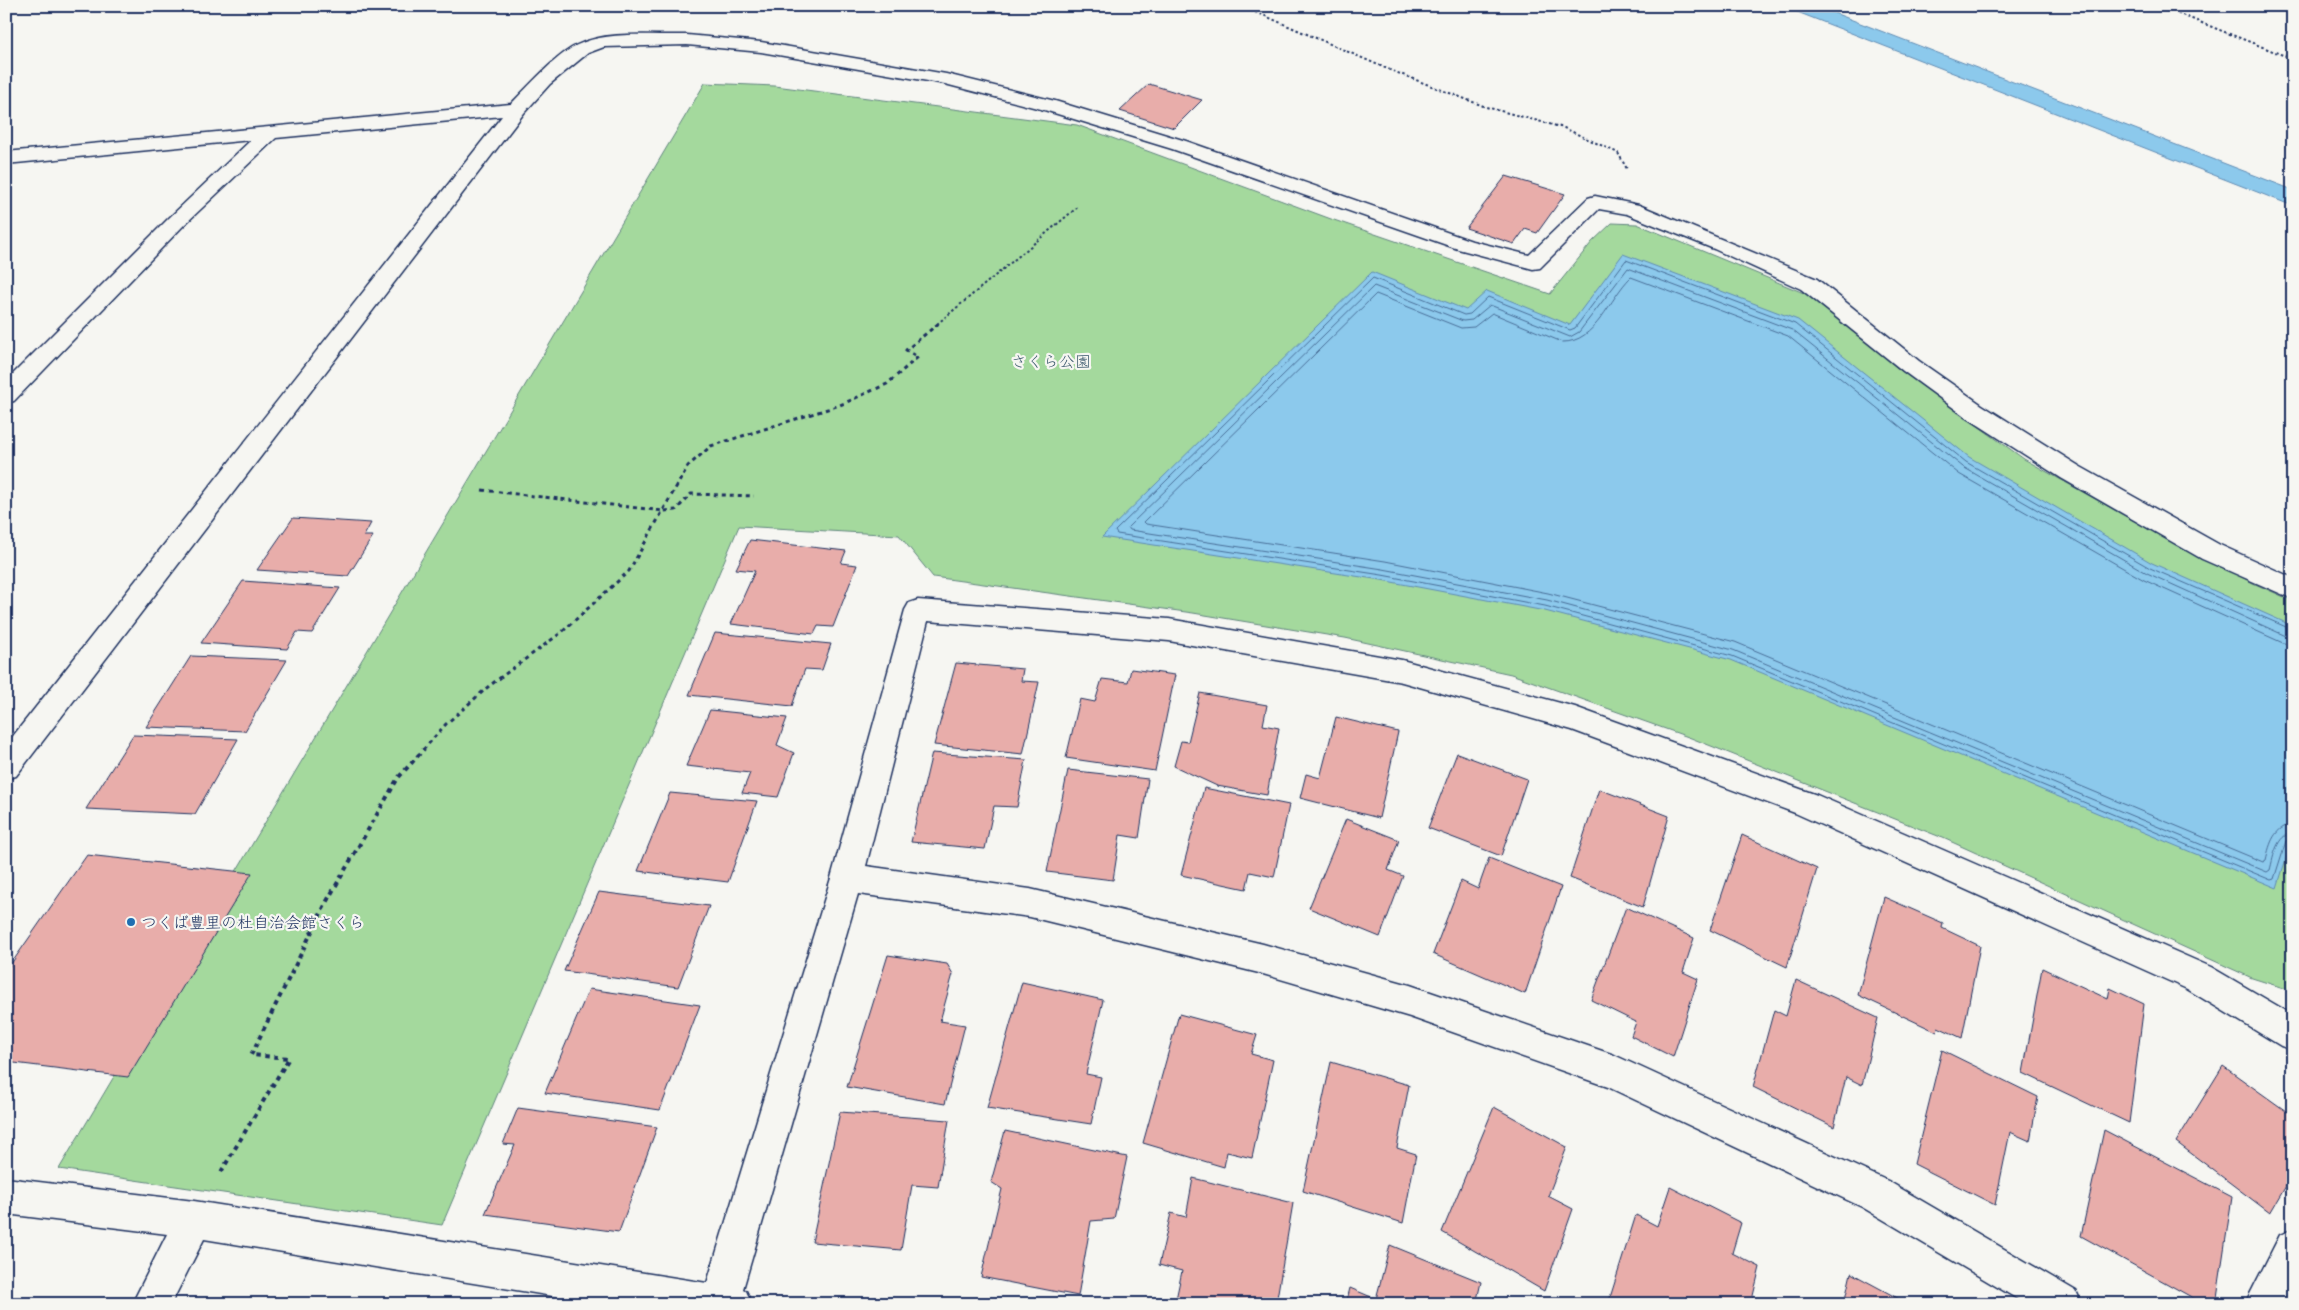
<svg xmlns="http://www.w3.org/2000/svg" width="2299" height="1310" viewBox="0 0 2299 1310" font-family="'Playpen Sans','Klee One',sans-serif">
  <rect width="100%" height="100%" fill="#f6f6f2"/>
  <filter id="ink" filterUnits="userSpaceOnUse"><feTurbulence type="fractalNoise" baseFrequency=".02" numOctaves="2"/><feDisplacementMap in="SourceGraphic" scale="10" xChannelSelector="R" yChannelSelector="G"/><feConvolveMatrix kernelMatrix="1 2 1 2 8 2 1 2 1" color-interpolation-filters="sRGB"/></filter>
  <g filter="url(#ink)">
    <polygon fill="#a4d99d" stroke="#60847e" points="705,83 775,86 1077,125 1331,219 1550,294 1592,242 1612,223 1637,224 1823,301 1896,367 2024,459 2129,518 2253,583 2293,601 2293,991 2252,978 1943,838 1691,738 1511,674 1345,638 1193,613 933,577 899,535 739,526 442,1225 59,1169"/>
    <g fill="#8cc9ec" stroke="#5f8bb3">
      <polygon points="1782,6 1816,6 2293,190 2293,206"/>
      <polygon points="1623,254 1798,320 1969,457 2152,563 2293,626 2293,836 2277,888 1731,660 1545,611 1381,580 1102,537 1372,272 1466,310 1487,291 1570,325"/>
    </g>
    <g fill="none" stroke-linecap="round" stroke-linejoin="round">
      <g stroke="#486d97" stroke-width="1">
        <polyline points="2293,630 2150,568 1966,462 1795,324 1626,260 1575,328 1570,330 1488,297 1470,314 1464,315 1373,278 1115,531 1117,534 1382,575 1545,606 1732,656 2271,880 2274,879 2286,841 2293,838"/>
        <path d="M2293 637 2286 636 2147 573 1963 467 1792 330 1628 268 1579 332 1570 337 1490 305 1472 320 1463 321 1374 286 1128 527 1130 530 1383 569 1547 600 1733 650 2267 872 2270 870C2274 855 2276 836 2293 832"/>
        <path d="M2293 644 2283 643 2144 580 1959 474 1788 336 1631 277C1609 298 1596 343 1562 342L1492 313 1474 327 1461 328 1376 294 1144 522 1146 524 1385 561 1548 593 1735 642 2263 862 2266 860C2270 843 2274 827 2293 824"/>
      </g>
    </g>
    <g fill="#e8adaa" stroke="#1b2f5e">
      <polygon points="1149,84 1202,100 1174,128 1120,111"/>
      <polygon points="1506,176 1565,194 1537,233 1525,229 1514,244 1466,228"/>
      <polygon points="293,518 371,523 364,536 373,536 348,576 257,570"/>
      <polygon points="750,540 846,551 841,563 857,565 833,627 818,626 814,634 731,624 755,571 736,569"/>
      <polygon points="243,581 340,588 312,633 297,632 287,649 201,643"/>
      <polygon points="715,633 831,644 822,670 805,669 792,706 689,695"/>
      <polygon points="191,656 287,660 245,731 146,727"/>
      <polygon points="956,663 1023,669 1021,681 1039,682 1023,754 934,745"/>
      <polygon points="1131,669 1175,675 1155,771 1066,758 1080,699 1095,702 1102,679 1128,682"/>
      <polygon points="1200,693 1267,705 1263,725 1279,728 1267,795 1217,786 1174,766 1181,741 1188,742"/>
      <polygon points="710,710 787,718 777,745 794,753 778,797 742,793 750,773 686,766"/>
      <polygon points="1336,717 1398,732 1379,818 1300,798 1306,774 1320,778"/>
      <polygon points="133,735 238,739 195,814 86,809"/>
      <polygon points="932,753 1026,760 1017,807 994,806 985,849 911,842"/>
      <polygon points="1457,753 1527,779 1501,856 1428,828"/>
      <polygon points="1068,770 1148,779 1139,838 1120,835 1113,880 1047,872"/>
      <polygon points="1204,788 1289,805 1274,877 1250,872 1246,889 1181,875"/>
      <polygon points="1599,789 1669,816 1643,907 1570,878"/>
      <polygon points="670,793 757,801 728,882 638,871"/>
      <polygon points="1346,819 1399,840 1388,870 1403,876 1380,937 1309,908"/>
      <polygon points="1742,835 1817,869 1787,967 1710,930"/>
      <polygon points="87,855 252,873 128,1077 6,1062 6,971"/>
      <polygon points="1489,858 1561,887 1525,994 1433,954 1461,881 1478,889"/>
      <polygon points="599,892 709,906 678,987 564,971"/>
      <polygon points="1884,897 1943,923 1942,928 1980,946 1962,1038 1938,1027 1937,1032 1858,995"/>
      <polygon points="1626,907 1694,938 1683,972 1698,979 1673,1057 1631,1036 1636,1022 1591,1000"/>
      <polygon points="888,955 947,964 953,974 940,1021 965,1025 945,1104 847,1087"/>
      <polygon points="2042,968 2108,999 2110,988 2144,1004 2129,1123 2023,1073"/>
      <polygon points="1796,980 1878,1018 1862,1085 1846,1077 1834,1127 1753,1087 1774,1010 1786,1016"/>
      <polygon points="1022,982 1103,1000 1086,1074 1101,1077 1091,1124 987,1108"/>
      <polygon points="589,989 700,1005 660,1110 545,1093"/>
      <polygon points="1179,1014 1257,1035 1251,1054 1273,1060 1252,1158 1227,1152 1224,1167 1143,1143"/>
      <polygon points="1942,1050 2038,1097 2030,1141 2010,1132 1995,1205 1914,1164"/>
      <polygon points="1331,1062 1409,1085 1397,1148 1416,1154 1403,1223 1303,1191"/>
      <polygon points="2223,1066 2293,1116 2293,1174 2270,1213 2176,1142"/>
      <polygon points="1494,1107 1567,1147 1548,1196 1573,1209 1544,1291 1442,1232"/>
      <polygon points="518,1108 657,1127 619,1232 485,1214 515,1145 503,1144"/>
      <polygon points="840,1112 949,1120 938,1187 912,1185 901,1250 812,1242"/>
      <polygon points="2104,1130 2232,1197 2216,1304 2204,1304 2081,1236"/>
      <polygon points="1005,1131 1127,1157 1114,1219 1091,1221 1078,1296 981,1277 1002,1189 991,1182"/>
      <polygon points="1193,1178 1293,1203 1276,1304 1175,1304 1182,1271 1159,1265 1171,1213 1186,1217"/>
      <polygon points="1670,1187 1741,1223 1732,1253 1760,1267 1751,1304 1608,1304 1636,1215 1657,1226"/>
      <polygon points="1390,1245 1481,1282 1476,1304 1346,1304 1350,1288 1376,1299"/>
      <polygon points="1851,1273 1903,1301 1904,1304 1844,1304"/>
    </g>
    <g fill="none" stroke-linecap="round" stroke-linejoin="round">
      <g stroke="#1b2f5e" stroke-width="3">
        <g id="minor">
          <path d="M687 35 761 42 946 74 1055 101 1186 141 1472 241 1529 255 1588 198 1595 196 1639 205 1817 279 1919 361 1982 405 2079 466 2220 545 2293 578V599L2202 559 2061 478 1966 417 1903 371 1801 289 1714 249 1627 214 1599 209 1540 268 1533 269 1458 249 1172 149 1041 109 945 84 761 52 687 45 604 47 588 53 550 84 524 113 16 776 6 779V745L502 116 276 138 184 225 14 401 6 403V381L170 217 251 140 6 164V152L511 104C528 87 556 55 577 45 607 30 654 36 687 35Z"/>
          <polygon points="918,600 1169,619 1402,660 1575,707 1817,795 2211,967 2293,1015 2293,1050 2281,1046 2187,989 1795,813 1572,730 1402,682 1169,641 928,621 866,866 1030,889 1263,944 1410,985 1614,1055 1888,1181 2076,1291 2082,1304 2026,1304 1862,1207 1608,1087 1410,1017 1263,974 1030,917 858,894 743,1289 746,1291 752,1304 601,1304 204,1239 171,1304 132,1304 167,1234 6,1214 6,1178 194,1201 707,1283 831,878 905,610 909,603"/>
          <polygon points="2293,1229 2293,1288 2284,1304 2245,1304 2280,1235"/>
        </g>
      </g>
      <g stroke="#1b2f5e" stroke-width="2" stroke-dasharray="2.5 2.5" stroke-linecap="butt">
        <polyline points="1236,6 1263,15 1390,70 1486,107 1564,128 1618,153 1627,169"/>
        <polyline points="2159,6 2293,59"/>
        <polyline points="937,324 1079,206"/>
      </g>
      <g stroke="#1b2f5e" stroke-width="3" stroke-dasharray="4 4" stroke-linecap="butt">
        <polyline points="482,490 664,511 676,510 691,494 754,496"/>
        <polyline points="423,750 446,724 489,686 562,632 629,571 688,466 711,446 840,405 887,384 918,357 906,350 939,323"/>
      </g>
      <polyline stroke="#1b2f5e" stroke-width="4" stroke-dasharray="4.5 4.5" stroke-linecap="butt" points="221,1172 289,1058 251,1055 327,901 398,778 424,749"/>
      <use href="#minor" fill="#f6f6f2" fill-rule="evenodd"/>
    </g>
  </g>
  <circle fill="#1f6fb2" stroke="#f6f6f2" stroke-width="2" cx="131" cy="922" r="5"/>
  <g text-anchor="middle" stroke-width="4.5" stroke-linejoin="round" paint-order="stroke">
    <g font-size="16" fill="#3d5a6e" stroke="#f6f6f2">
      <text x="1051" y="367">さくら公園</text>
    </g>
    <g font-size="16" fill="#1b2f5e" stroke="#f6f6f2" text-anchor="start">
      <text x="141" y="928">つくば豊里の杜自治会館さくら</text>
    </g>
  </g>
  <rect width="2299" height="1310" fill="none" stroke="#f6f6f2" stroke-width="25"/>
  <rect x="12" y="12" width="2274" height="1285" fill="none" stroke="#1b2f5e" stroke-width="2" filter="url(#ink)"/>
</svg>
